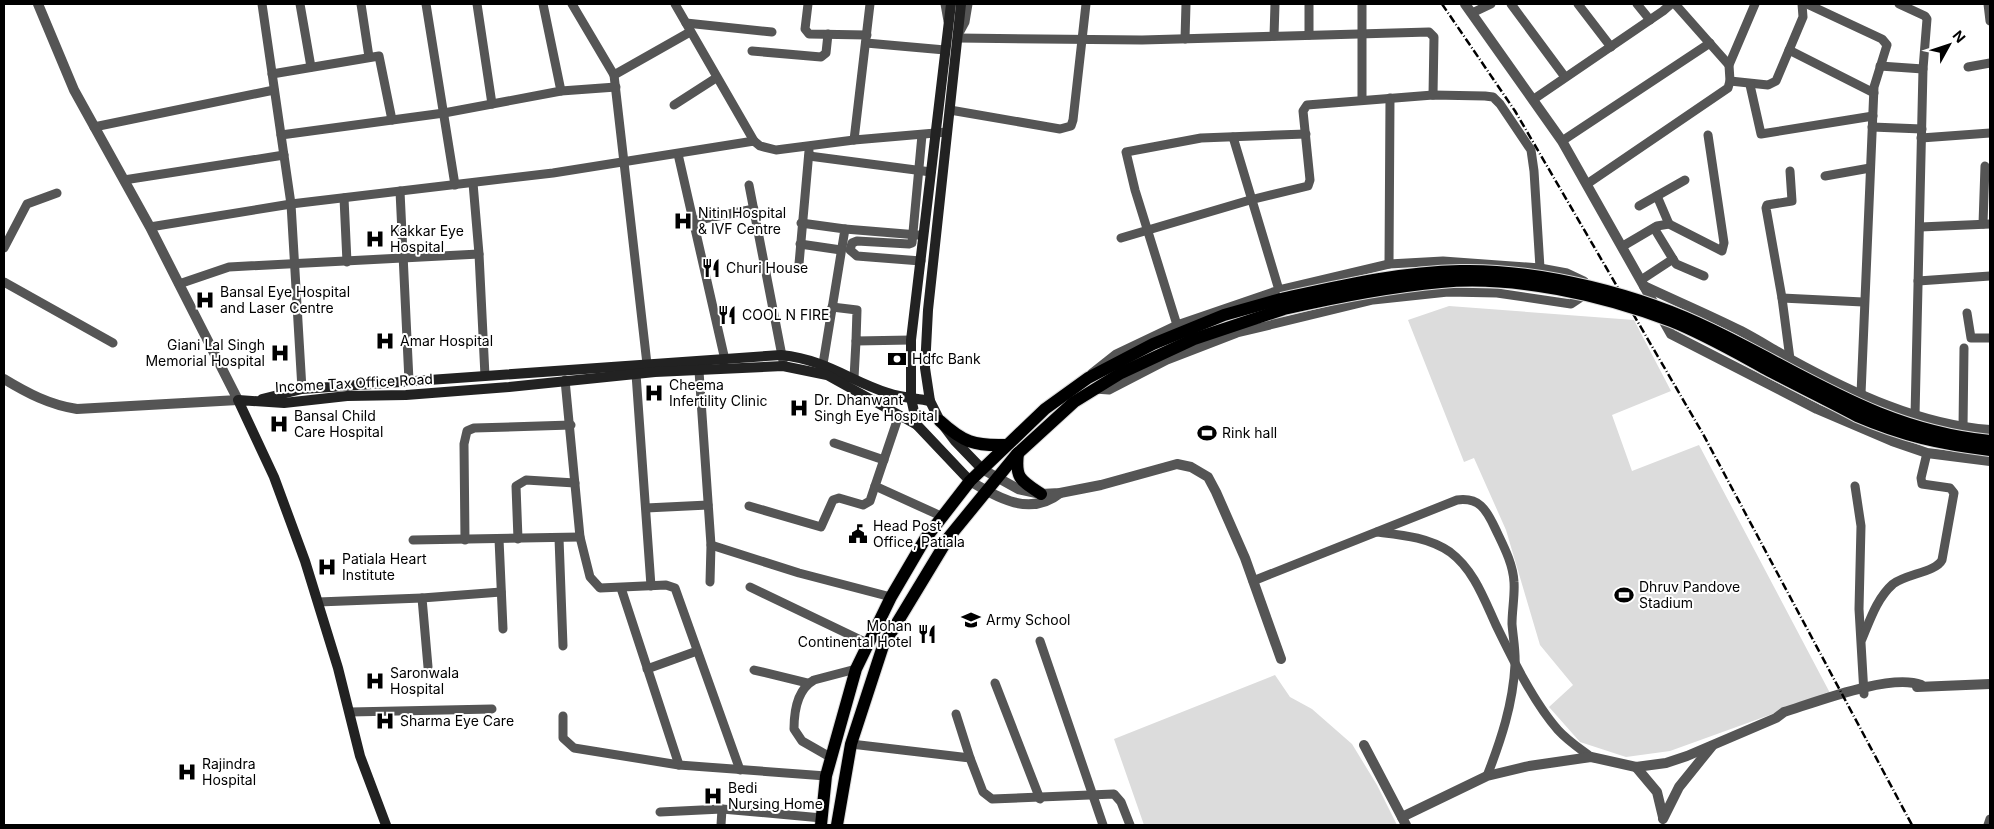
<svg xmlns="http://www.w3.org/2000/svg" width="1994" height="829" viewBox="0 0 1994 829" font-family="Inter,sans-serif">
  <rect width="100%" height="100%" fill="#fff"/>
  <g fill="#dcdcdc">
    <polygon points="1449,306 1634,320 1671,391 1612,415 1632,471 1699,445 1830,693 1670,751 1626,757 1580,742 1549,707 1573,685 1540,645 1506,530 1474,458 1464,462 1408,320"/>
    <polygon points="1275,675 1290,697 1312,709 1352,744 1377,785 1397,825 1144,825 1114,739"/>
  </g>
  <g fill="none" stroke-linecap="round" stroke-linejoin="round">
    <g stroke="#dbdbdb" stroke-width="14">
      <g id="primary">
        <path d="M940 421C963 442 974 446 1005 445"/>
        <path d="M1018 453C1015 478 1020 480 1041 494"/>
        <polyline points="821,825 826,776 856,669 891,597 925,539 970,481 1045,409 1088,378 1153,344 1224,315 1281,299"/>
        <polyline points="837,825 851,744 883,646 949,537 1016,455 1074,402 1121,373 1194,339 1284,309"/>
      </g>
    </g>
    <g stroke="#555" stroke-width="9">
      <polyline points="262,4 291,204 302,389"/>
      <polyline points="300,4 311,67"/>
      <polyline points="361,4 369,57"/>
      <polyline points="426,4 455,185"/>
      <polyline points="477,4 492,104"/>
      <polyline points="572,4 614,75 690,32"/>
      <polyline points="675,4 754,141"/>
      <polyline points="808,4 805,29 809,34 867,35"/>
      <polyline points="945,4 948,21"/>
      <polyline points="1511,4 1565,77"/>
      <polyline points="1578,4 1611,47"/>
      <polyline points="1637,4 1650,20"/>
      <polyline points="1675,4 1729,65"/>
      <polyline points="1807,4 1882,39 1887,45 1874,87 1861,394"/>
      <polyline points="1899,4 1925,16 1927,19 1923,69 1915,416"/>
      <polyline points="1988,4 1990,21"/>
      <polyline points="1472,13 1491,4"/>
      <polyline points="686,23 772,32"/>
      <polyline points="959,33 965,22 968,4"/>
      <polyline points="1309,35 1309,4"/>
      <polyline points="1274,36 1275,4"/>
      <polyline points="958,38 1142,40 1429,32 1434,37 1433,95"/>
      <polyline points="1185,39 1186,4"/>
      <polyline points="866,43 945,50"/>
      <polyline points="1789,50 1874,93"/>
      <polyline points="752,51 821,57 826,53 828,34"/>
      <polyline points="1880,66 1923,69"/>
      <polyline points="1968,67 1990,63"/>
      <polyline points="272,74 379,56 392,120"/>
      <polyline points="614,75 647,364"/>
      <polyline points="1730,81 1768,85 1776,81 1803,17 1802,4"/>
      <polyline points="1750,85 1761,134 1873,116"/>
      <polyline points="561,91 616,87"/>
      <polyline points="1534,99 1663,11 1671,4"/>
      <polyline points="1362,100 1362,4"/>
      <polyline points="674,105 716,78"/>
      <polyline points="950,110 1060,129 1071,126 1073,120 1086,4"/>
      <polyline points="94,127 274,90"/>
      <polyline points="1872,127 1922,129"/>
      <polyline points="281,135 444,113 561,91 543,4"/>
      <polyline points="1921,138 1990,133"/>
      <polyline points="854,140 870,4"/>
      <polyline points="1562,141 1710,43"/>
      <polyline points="678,154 725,360"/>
      <polyline points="809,156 931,172"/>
      <polyline points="1825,176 1870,168"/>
      <polyline points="124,180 284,155"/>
      <polyline points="473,183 479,254"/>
      <polyline points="1587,184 1728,88 1730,81 1729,65 1755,4"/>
      <polyline points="749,185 783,361"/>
      <polyline points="400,191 409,381"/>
      <polyline points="1657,196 1669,224"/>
      <polyline points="344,198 347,262"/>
      <polyline points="1639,206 1685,180"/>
      <polyline points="693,221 754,209"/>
      <polyline points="801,223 845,229 823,364"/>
      <polyline points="1983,224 1985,166"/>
      <polyline points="150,227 291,204 553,173 754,141 760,146 776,150 854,140 947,132"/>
      <polyline points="1920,227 1990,224"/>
      <polyline points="1654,228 1676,264 1704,276"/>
      <polyline points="845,229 918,235"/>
      <polyline points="1121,238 1250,200 1308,186 1310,180 1303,111 1307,105 1433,95 1485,96 1493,97 1500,104 1531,150 1534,171 1540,268"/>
      <polyline points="800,244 841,250"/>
      <polyline points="1623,246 1657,226 1669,224 1722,251 1724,243 1708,135"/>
      <polyline points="4,248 27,204 57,193"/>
      <polyline points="921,261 857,256 850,250 852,243 857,241 909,244 912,243 922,135"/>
      <polyline points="799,264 809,151"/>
      <polyline points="1389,264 1390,98"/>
      <polyline points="1641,280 1673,259"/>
      <polyline points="1918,281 1990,276"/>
      <polyline points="4,282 113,343"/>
      <polyline points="179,284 229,267 479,254 485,376"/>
      <polyline points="1782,298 1863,302"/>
      <polyline points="832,307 857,310 856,341 911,340"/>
      <polyline points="1967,313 1971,338 1990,338"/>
      <polyline points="1177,325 1135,190 1126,152 1201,138 1306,134"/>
      <polyline points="1790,359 1782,298 1766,208 1767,205 1792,201 1790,171"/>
      <polyline points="699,371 711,545 710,582"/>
      <polyline points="1092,373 1116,354 1177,325 1279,290 1233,137"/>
      <polyline points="636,374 651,586"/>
      <polyline points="854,378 856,341"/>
      <polyline points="565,380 580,537 590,577 600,588 666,585 675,588 740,770"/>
      <polyline points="1095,389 1109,390 1167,360 1237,333 1373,300 1448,292 1497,293 1571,304 1580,298 1584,281 1567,273 1540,268 1443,261 1389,264 1279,290"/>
      <polyline points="899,415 875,486 941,516"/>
      <polyline points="1963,428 1964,348"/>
      <polyline points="834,443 884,460"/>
      <polyline points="1855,486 1861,526 1859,609 1864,694"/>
      <polyline points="749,506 821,527 833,500 839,498 863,505 870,501 875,486"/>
      <polyline points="646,508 708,505"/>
      <path d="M1377 532C1402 535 1428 537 1450 552 1474 570 1484 599 1496 625 1512 658 1534 703 1558 730 1568 741 1579 748 1591 757"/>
      <polyline points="559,538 563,646"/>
      <polyline points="499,539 503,629"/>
      <polyline points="518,539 516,486 526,480 575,483"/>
      <polyline points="413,540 580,537"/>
      <polyline points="465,540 464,444 467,431 474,428 571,425"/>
      <polyline points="711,545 799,573 891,597"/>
      <path d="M1253 581 1457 500C1479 497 1486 509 1495 528 1503 545 1513 563 1514 582 1515 595 1512 610 1512 624 1513 637 1516 652 1515 665 1513 704 1501 740 1487 776"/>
      <polyline points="750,587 867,643"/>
      <polyline points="621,588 679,765"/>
      <polyline points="318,602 422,598"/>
      <path d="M1862 639C1870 620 1877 598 1893 584 1906 574 1936 572 1942 560L1954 493 1950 488 1922 484 1921 478 1927 453"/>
      <polyline points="1040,641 1103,825"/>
      <polyline points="428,667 422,598 501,592"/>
      <polyline points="647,669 697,651"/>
      <polyline points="754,670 808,683"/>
      <polyline points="995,683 1040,799"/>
      <polyline points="350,712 492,709"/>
      <polyline points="956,714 970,758"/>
      <polyline points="563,716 563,738 574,748 679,765 826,776"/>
      <polyline points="851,744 970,758 983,792 992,799 1114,794 1121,802 1130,825"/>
      <path d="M830 757 802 741 794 729C794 711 798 689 814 680L856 669"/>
      <polyline points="660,812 722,809 822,818"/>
      <polyline points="721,825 722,809"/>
      <polyline points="1988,825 1990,819"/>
    </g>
    <g stroke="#555" stroke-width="10">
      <polyline points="1465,4 1562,141 1671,334 1817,409 1892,441 1927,453 1990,461"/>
      <path d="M1644 286C1676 301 1709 315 1741 331 1758 340 1774 350 1790 359 1852 393 1920 425 1990 430"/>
      <path d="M4 379C27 393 50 405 77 409L238 400 150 227 74 90 38 4"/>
      <polyline points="982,469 1018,489 1041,494 1060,493 1101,485 1177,464 1191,467 1208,477 1216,492 1245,558 1281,659"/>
      <path d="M970 481C998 498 1030 517 1060 493"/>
      <polyline points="1917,687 1990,684"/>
      <polyline points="1364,745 1406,825"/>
      <polyline points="1636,767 1657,792 1663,817"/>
      <path d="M1402 817 1487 776 1529 766 1591 757 1636 767 1666 763 1687 756 1776 718 1784 712C1816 702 1891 673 1921 685"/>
      <polyline points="1663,819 1679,787 1712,746"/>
    </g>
    <g stroke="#222" stroke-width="10">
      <polyline points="961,4 928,310 925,368 930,401 940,421 955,441 982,469"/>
      <path d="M262 399 302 389 781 355C827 360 848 380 888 393 902 398 916 398 930 401"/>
      <polyline points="917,425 911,398 911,340 951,4"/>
      <polyline points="386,825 360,756 338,668 305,561 274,477 238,400 284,403 347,396 406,395 509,387 655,372 783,366 827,375 917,425 970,481"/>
    </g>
    <use href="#primary" stroke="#000" stroke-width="12"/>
    <polyline stroke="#000" stroke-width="2.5" stroke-dasharray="8 2.5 1 2.5" stroke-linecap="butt" points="1442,4 1515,111 1703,434 1912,825"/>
    <g stroke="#dbdbdb" stroke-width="14" stroke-linecap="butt">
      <g id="primary-bridge">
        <path d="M1281 299C1341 286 1400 272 1460 271 1540 269 1641 295 1712 330 1808 376 1880 430 1990 441"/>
        <path d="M1284 309C1336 297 1388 287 1441 282 1514 275 1603 295 1671 321 1704 334 1735 352 1766 369 1796 385 1827 400 1857 416 1904 436 1940 444 1990 450"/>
      </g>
    </g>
    <use href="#primary-bridge" stroke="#000" stroke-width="12"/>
  </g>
  <defs>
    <g id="hospital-bare" transform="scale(1.5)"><path d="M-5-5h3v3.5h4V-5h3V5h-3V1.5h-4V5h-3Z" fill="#000" stroke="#fff" stroke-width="2.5" paint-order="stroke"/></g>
    <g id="restaurant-bare" transform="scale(1.5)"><path d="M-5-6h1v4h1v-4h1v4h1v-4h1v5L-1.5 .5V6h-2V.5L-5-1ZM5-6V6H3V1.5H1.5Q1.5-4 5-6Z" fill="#000" stroke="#fff" stroke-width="2.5" paint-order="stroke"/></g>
    <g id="bank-bare" transform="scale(1.5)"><path d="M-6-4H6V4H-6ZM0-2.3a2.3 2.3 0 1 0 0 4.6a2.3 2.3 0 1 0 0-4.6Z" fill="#000" stroke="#fff" stroke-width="2.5" paint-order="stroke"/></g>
    <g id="stadium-bare" transform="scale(1.5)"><path d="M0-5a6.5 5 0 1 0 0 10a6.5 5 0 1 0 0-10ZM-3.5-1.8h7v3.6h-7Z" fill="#000" stroke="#fff" stroke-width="2.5" paint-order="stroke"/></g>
    <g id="civic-bare" transform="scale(1.5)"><path d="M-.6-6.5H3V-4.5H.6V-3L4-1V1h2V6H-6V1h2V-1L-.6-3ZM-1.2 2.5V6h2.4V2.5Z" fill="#000" stroke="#fff" stroke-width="2.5" paint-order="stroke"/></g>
    <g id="school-bare" transform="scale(1.5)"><path d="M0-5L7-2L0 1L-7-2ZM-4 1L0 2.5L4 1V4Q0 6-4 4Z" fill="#000" stroke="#fff" stroke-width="2.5" paint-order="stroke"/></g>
  </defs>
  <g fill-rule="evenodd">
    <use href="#hospital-bare" x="683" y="221"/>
    <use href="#hospital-bare" x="375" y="239"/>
    <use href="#restaurant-bare" x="711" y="268"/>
    <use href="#hospital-bare" x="205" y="300"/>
    <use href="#restaurant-bare" x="727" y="315"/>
    <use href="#hospital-bare" x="385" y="341"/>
    <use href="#hospital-bare" x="280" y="353"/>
    <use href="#bank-bare" x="897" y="359"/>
    <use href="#hospital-bare" x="654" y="393"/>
    <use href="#hospital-bare" x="799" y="408"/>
    <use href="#hospital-bare" x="279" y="424"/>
    <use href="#stadium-bare" x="1207" y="433"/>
    <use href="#civic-bare" x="858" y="534"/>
    <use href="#hospital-bare" x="327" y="567"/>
    <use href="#stadium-bare" x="1624" y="595"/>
    <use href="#school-bare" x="971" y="620"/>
    <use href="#restaurant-bare" x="927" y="634"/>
    <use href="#hospital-bare" x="375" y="681"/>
    <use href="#hospital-bare" x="385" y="721"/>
    <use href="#hospital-bare" x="187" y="772"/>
    <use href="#hospital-bare" x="713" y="796"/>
  </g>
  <g text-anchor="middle" stroke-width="4" stroke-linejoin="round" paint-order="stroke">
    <g font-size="14" fill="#000" stroke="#fff" text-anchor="start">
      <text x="698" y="218">Nitin Hospital<tspan x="698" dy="16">&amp; IVF Centre</tspan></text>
      <text x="390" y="236">Kakkar Eye<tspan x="390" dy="16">Hospital</tspan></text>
      <text x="726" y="273">Churi House</text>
      <text x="220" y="297">Bansal Eye Hospital<tspan x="220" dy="16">and Laser Centre</tspan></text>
      <text x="742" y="320">COOL N FIRE</text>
      <text x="400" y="346">Amar Hospital</text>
      <text x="265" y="350" text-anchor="end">Giani Lal Singh<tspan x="265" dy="16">Memorial Hospital</tspan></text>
      <text x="912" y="364">Hdfc Bank</text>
      <text x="669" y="390">Cheema<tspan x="669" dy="16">Infertility Clinic</tspan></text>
      <text x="814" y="405">Dr. Dhanwant<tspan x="814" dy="16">Singh Eye Hospital</tspan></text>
      <text x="294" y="421">Bansal Child<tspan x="294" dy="16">Care Hospital</tspan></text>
      <text x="1222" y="438">Rink hall</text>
      <text x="873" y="531">Head Post<tspan x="873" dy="16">Office, Patiala</tspan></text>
      <text x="342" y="564">Patiala Heart<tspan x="342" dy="16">Institute</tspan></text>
      <text x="1639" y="592">Dhruv Pandove<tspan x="1639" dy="16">Stadium</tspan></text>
      <text x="986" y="625">Army School</text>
      <text x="912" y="631" text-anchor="end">Mohan<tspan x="912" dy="16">Continental Hotel</tspan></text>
      <text x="390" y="678">Saronwala<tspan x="390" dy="16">Hospital</tspan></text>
      <text x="400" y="726">Sharma Eye Care</text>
      <text x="202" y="769">Rajindra<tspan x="202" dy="16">Hospital</tspan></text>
      <text x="728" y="793">Bedi<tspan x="728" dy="16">Nursing Home</tspan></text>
    </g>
    <g font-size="14" fill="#000" stroke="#fff">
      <text transform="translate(354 383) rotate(-3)" y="5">Income Tax Office Road</text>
    </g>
  </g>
  <rect width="1994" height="829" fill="none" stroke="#000000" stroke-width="10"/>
  <g transform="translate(1949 45) rotate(50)" stroke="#ffffff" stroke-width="4" paint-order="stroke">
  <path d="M0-4L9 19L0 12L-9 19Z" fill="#000000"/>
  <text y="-8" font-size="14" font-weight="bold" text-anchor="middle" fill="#000000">N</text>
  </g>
</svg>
